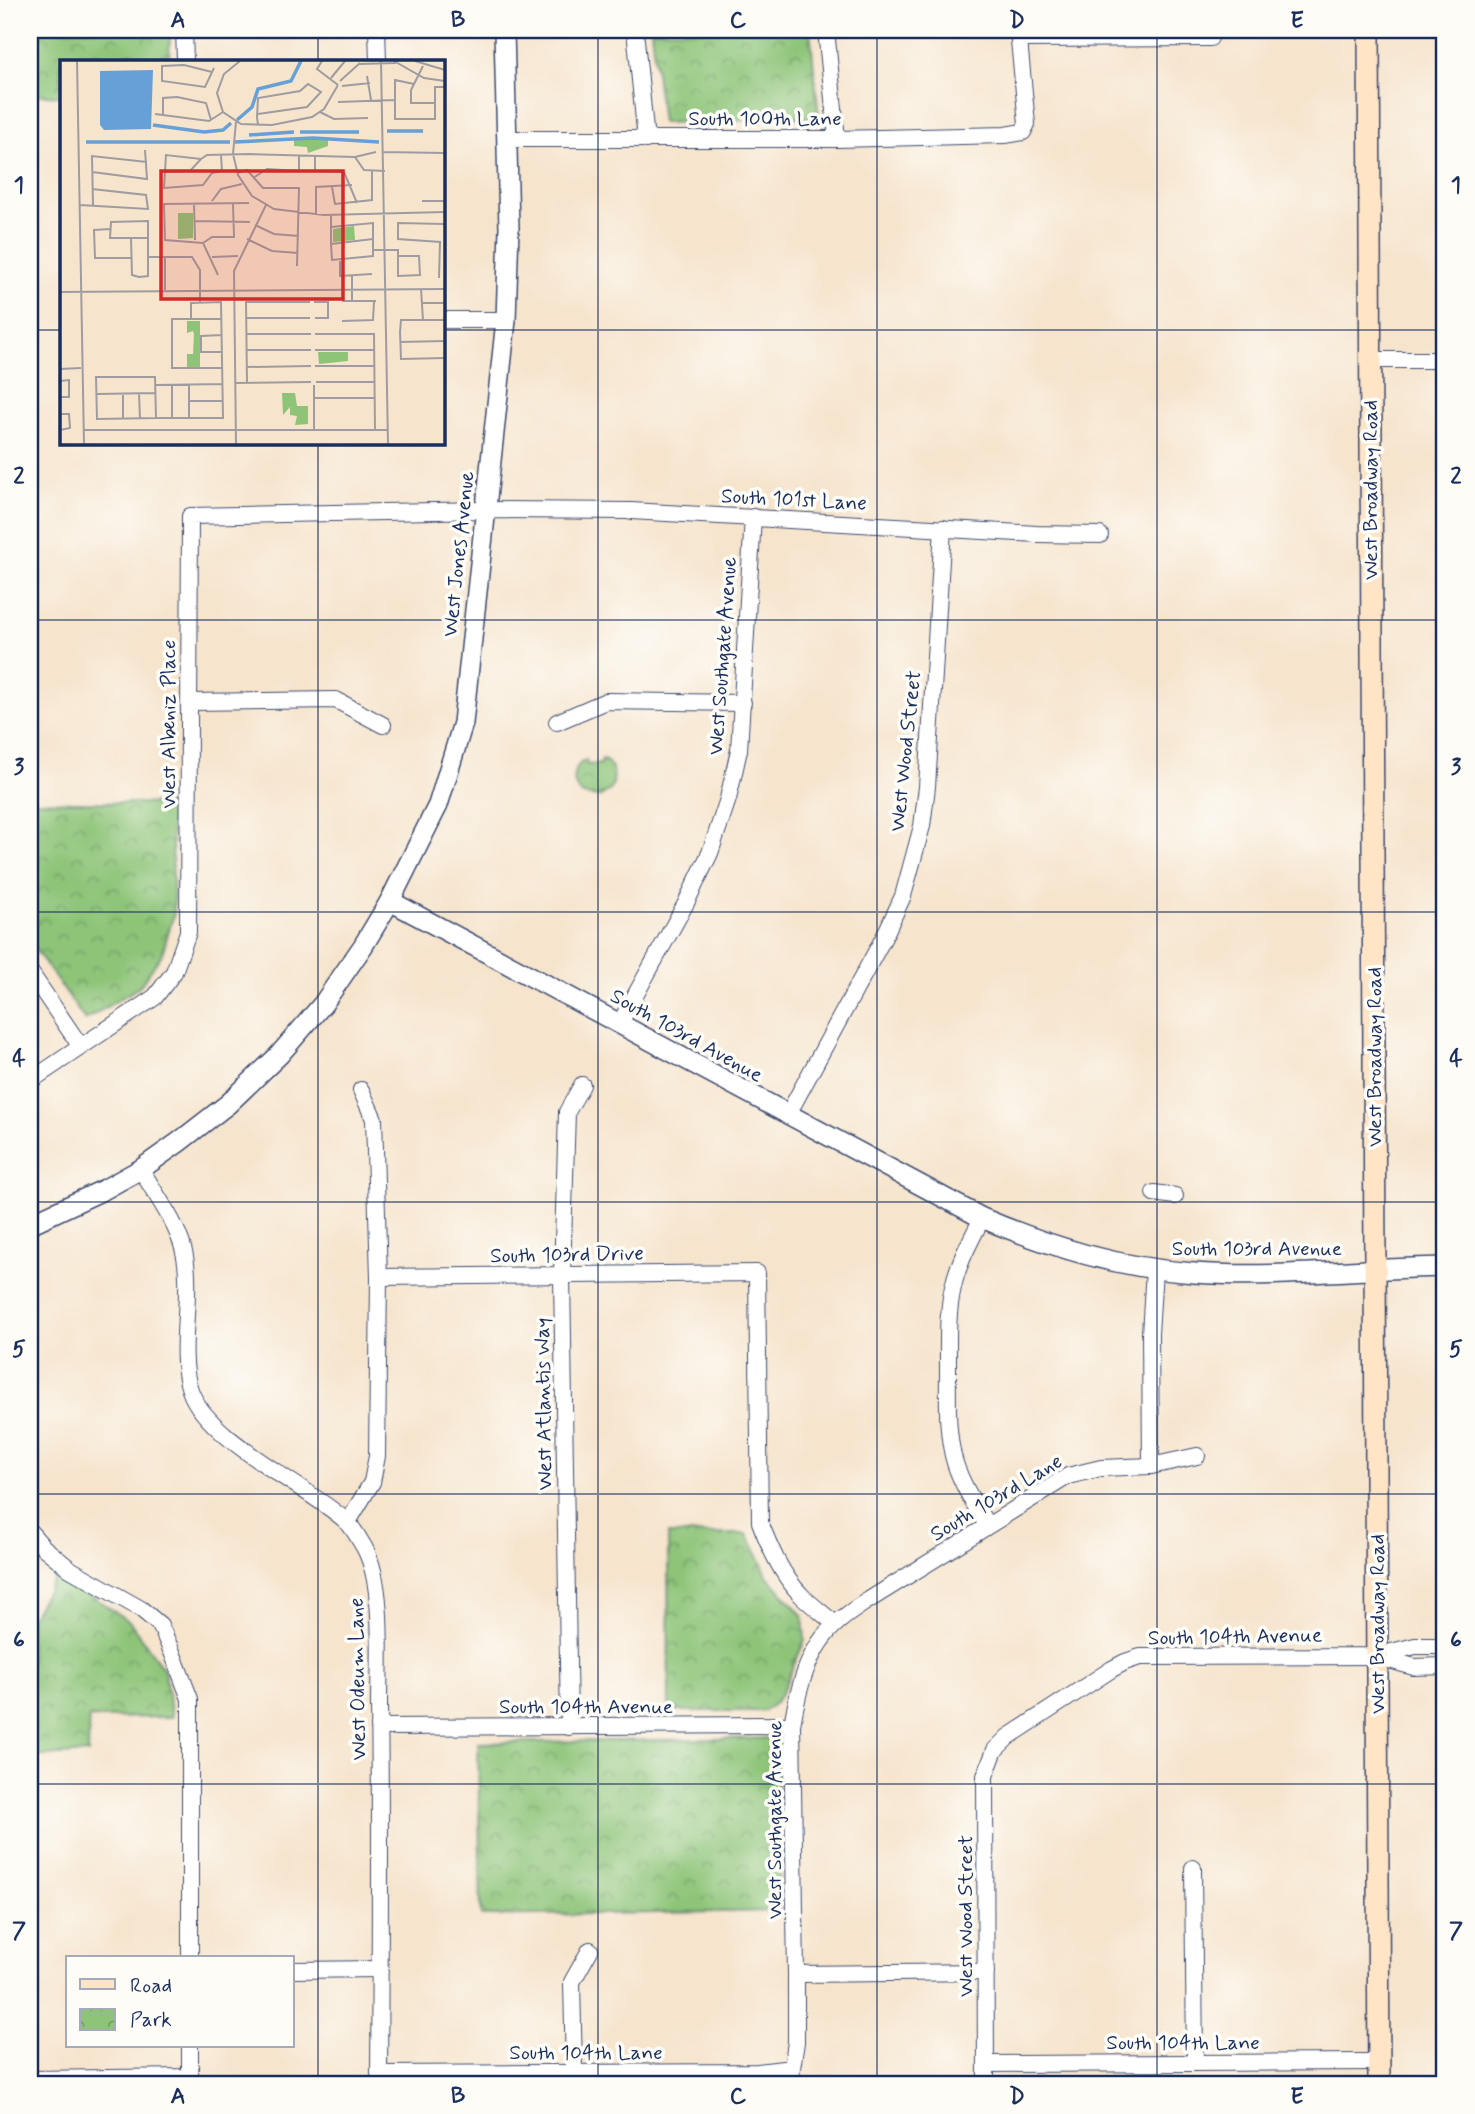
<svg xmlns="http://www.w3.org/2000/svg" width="1475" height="2114" viewBox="0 0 1475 2114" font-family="Mynerve,sans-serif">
  <defs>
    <pattern id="park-crowns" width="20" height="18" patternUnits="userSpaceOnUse" patternTransform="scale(1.75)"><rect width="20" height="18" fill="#8dc478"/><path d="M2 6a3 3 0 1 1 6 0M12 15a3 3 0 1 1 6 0" fill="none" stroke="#72a066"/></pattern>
  </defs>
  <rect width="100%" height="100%" fill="#fdfcf7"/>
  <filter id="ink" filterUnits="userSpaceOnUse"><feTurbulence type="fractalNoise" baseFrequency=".0143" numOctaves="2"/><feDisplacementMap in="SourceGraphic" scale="14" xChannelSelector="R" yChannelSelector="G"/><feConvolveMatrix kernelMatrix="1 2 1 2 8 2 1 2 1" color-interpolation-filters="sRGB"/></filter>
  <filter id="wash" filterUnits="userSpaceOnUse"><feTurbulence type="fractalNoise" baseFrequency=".00686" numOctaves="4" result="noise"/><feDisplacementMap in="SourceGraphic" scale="28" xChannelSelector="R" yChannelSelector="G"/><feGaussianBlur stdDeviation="1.57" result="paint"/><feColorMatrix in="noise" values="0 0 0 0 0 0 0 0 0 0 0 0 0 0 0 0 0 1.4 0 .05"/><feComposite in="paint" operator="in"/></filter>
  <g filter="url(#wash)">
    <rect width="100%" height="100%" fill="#f6e4cc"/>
    <g fill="url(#park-crowns)" stroke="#547a6b" stroke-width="2">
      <polygon points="30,30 170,30 169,61 61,61 61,96 30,94"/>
      <polygon points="651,30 810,30 819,117 662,123"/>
      <path d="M602 759C614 765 616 777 611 789L599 797 583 795C571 785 570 767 586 760L587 765 601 764Z"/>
      <polygon points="30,801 171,804 174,913 162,954 139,987 85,1020 30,942"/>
      <polygon points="668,1534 747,1534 768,1577 803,1616 805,1640 781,1694 776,1702 764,1711 669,1711"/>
      <polygon points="58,1573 130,1622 164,1670 172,1717 89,1718 88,1753 30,1757 30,1619"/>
      <polygon points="777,1738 780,1911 481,1916 478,1743"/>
    </g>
  </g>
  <g filter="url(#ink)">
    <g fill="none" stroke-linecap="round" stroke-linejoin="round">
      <g stroke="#3c4a6e" stroke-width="18">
        <g id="minor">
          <polyline points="184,30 185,61"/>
          <polyline points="377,30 378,61"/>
          <polyline points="635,30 646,140"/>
          <polyline points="826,30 837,139"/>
          <polyline points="1019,39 1210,38 1210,30"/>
          <polyline points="507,139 837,139 1005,135 1023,132 1027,124 1018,30"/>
          <polyline points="443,320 506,320"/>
          <polyline points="1369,360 1445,360"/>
          <polyline points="190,702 336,700 383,725"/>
          <polyline points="557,722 606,701 743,703"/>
          <polyline points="30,972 81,1047"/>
          <polyline points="620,1023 686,903 710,853 728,799 739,750 753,517"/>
          <polyline points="30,1081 155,997 174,972 188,932 190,516 485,510 631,511 1037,534 1100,535"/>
          <polyline points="787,1116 884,937 903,896 922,826 927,787 943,528"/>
          <path d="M141 1169C155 1194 175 1220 183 1248 195 1289 176 1350 190 1390 207 1440 306 1485 346 1521 353 1527 359 1539 364 1547 385 1584 379 1661 379 1704 381 1827 380 1950 379 2074L758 2072 792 2068 796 2042V1974L792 1725C798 1689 808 1647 838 1622 846 1615 855 1609 864 1603L1068 1476 1101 1468 1151 1466 1197 1456"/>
          <polyline points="1154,1193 1175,1196"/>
          <path d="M982 1218C971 1240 958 1263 953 1287 947 1313 948 1341 948 1367 948 1399 946 1433 955 1463 962 1485 975 1505 987 1525"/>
          <path d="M379 1277 757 1273 760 1522C770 1548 781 1574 801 1595 811 1605 824 1614 835 1624"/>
          <polyline points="1151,1466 1150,1334 1154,1269"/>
          <polyline points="348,1522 372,1482 377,1456 379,1277 374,1119 361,1090"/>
          <polyline points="30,1532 43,1547 70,1569 141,1609 160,1625 172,1652 190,1699 190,1958"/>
          <polyline points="1379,1657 1414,1667 1445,1666"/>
          <polyline points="379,1727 792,1725"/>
          <polyline points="569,1727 562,1275 567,1112 582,1085"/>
          <polyline points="1193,1868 1195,2063"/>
          <polyline points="292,1970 380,1969"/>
          <polyline points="796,1974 986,1972"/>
          <polyline points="986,2064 1379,2062"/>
          <polyline points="574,2072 572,1982 590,1950"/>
          <polyline points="30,2079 190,2077 190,2046"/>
          <polyline points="986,2084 985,1776 995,1750 1008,1737 1112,1669 1125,1662 1140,1657 1376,1656 1415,1646 1445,1646"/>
        </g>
      </g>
      <g stroke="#3c4a6e" stroke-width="22">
        <g id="tertiary">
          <path d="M390 901 982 1218C1051 1247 1119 1268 1194 1273 1277 1279 1362 1268 1445 1267"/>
          <polyline points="30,1224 105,1189 141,1169 179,1142 228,1104 279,1055 323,1004 363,946 390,901 438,805 463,723 506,320 509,228 504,30"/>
        </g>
      </g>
      <g stroke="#3c4a6e" stroke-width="24">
        <polyline id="secondary" points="1369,30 1379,2084"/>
      </g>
      <use href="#minor" stroke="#fff" stroke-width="16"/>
      <use href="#tertiary" stroke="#fff" stroke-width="19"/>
      <use href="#secondary" stroke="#ffe4c6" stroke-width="21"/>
    </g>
  </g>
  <path fill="none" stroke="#1b2f5e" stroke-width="2" stroke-opacity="0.55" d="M318 30V61M598 30V2084M877 30V2084M1157 30V2084M30 330H61M443 330H1445M318 443V2084M30 620H1445M30 912H1445M30 1202H1445M30 1494H1445M30 1784H1445"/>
  <g text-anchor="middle" stroke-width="7" stroke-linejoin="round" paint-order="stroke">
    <g font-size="21" fill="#1b2f5e" stroke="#fdfcf7">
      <text x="765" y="125">South 100th Lane</text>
      <text transform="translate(1370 490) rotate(-90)" y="7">West Broadway Road</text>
      <text transform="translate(794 499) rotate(3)" y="7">South 101st Lane</text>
      <text transform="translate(458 554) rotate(-84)" y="7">West Jones Avenue</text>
      <text transform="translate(722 656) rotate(-86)" y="7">West Southgate Avenue</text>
      <text transform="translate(168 724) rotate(-90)" y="7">West Albeniz Place</text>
      <text transform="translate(905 751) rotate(-84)" y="7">West Wood Street</text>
      <text transform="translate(687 1035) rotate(29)" y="7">South 103rd Avenue</text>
      <text transform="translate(1374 1057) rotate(-90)" y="7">West Broadway Road</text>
      <text x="1257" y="1255">South 103rd Avenue</text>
      <text transform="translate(567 1254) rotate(-1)" y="7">South 103rd Drive</text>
      <text transform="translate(543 1404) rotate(-91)" y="7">West Atlantis Way</text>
      <text transform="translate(996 1497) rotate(-31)" y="7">South 103rd Lane</text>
      <text transform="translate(1377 1624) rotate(-90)" y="7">West Broadway Road</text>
      <text transform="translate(1235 1636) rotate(-1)" y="7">South 104th Avenue</text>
      <text transform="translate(357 1679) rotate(-91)" y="7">West Odeum Lane</text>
      <text x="586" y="1713">South 104th Avenue</text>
      <text transform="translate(774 1820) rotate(-90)" y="7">West Southgate Avenue</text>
      <text transform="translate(965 1916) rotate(-90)" y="7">West Wood Street</text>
      <text x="1183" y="2049">South 104th Lane</text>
      <text x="586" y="2059">South 104th Lane</text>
    </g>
  </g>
  <g transform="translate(60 60)">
    <rect width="385" height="385" fill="#f6e4cc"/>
    <path d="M234 80H268V86L248 93 247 87 234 86ZM118 153H133V178L118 179ZM294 166 295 180 273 182V169ZM127 261H140V307H127V294H133L134 274 133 271 127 273ZM258 292H288V301L259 304Z" fill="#8dc478"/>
    <path d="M222 333H235L237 346H248V364L235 365 237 356 230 355V347L223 355Z" fill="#8dc478"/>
    <path d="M93 10 91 69 44 70 40 65V11Z" fill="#66a0d6"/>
    <path fill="none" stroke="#66a0d6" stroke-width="3.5" d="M177 60 192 47 198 29 231 21 241 1M93 65 144 72 163 70 171 63M327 71H363M240 72H299M189 75 234 72M26 82H170M175 82 253 78 319 82"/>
    <path fill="none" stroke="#9e9ca0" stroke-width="2" d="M17 1 24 384M180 1 164 14 157 33 163 52 181 64 212 65 252 57 264 49 278 25M262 1 257 9 278 25M321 1 328 384M334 1 364 18 385 21M355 1 385 10M299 4 336 3M363 6 351 30V43H375M152 12 124 5 102 6V21L145 27 154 8M307 16 311 40M271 18 285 1M280 21 300 3M354 24 335 20V59H375V27H385M282 26 310 23M278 42 335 40M260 52 274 59 308 58M95 54 149 61 163 52M103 54V38L117 37 146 43 151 60M198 54 247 47 261 32 248 24 240 31 198 38 197 57 198 65M176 62 173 94 178 115 192 136 214 149 264 155 385 152M323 92 385 93M161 95 162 111 152 113 143 125 104 128 106 95 141 99 147 95 189 94 295 97 316 92M255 95V111L284 112 297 143M295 97 304 110 325 111M32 112 87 119 85 90M104 112 130 111 141 99M177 113 187 110 203 128H239L237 206M193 118 207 109 239 111V95M272 127 275 144 312 140V111M152 141 161 129 182 124M362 141H385M134 144 135 180M20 145 88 149 86 135 32 129M33 145 32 96 87 102M256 155V127L292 125M134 161 190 162M195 165 214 174 239 176M271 167 313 163V196L272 200 271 184V155M50 169 34 170 35 198H72M71 178 72 215 79 217 88 216V161L51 162 50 178H88M187 179 212 191 238 193M143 183 105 180 104 144 189 143M143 183 152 177H174L173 144M143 183 158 215M271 184 313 179M313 190H338V216L360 215 359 196H338M105 196V230M88 197H132L140 210V243M152 197 178 196M280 199V216L312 214M379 218 380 182 338 179V163L385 164M361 229 363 260M0 232 385 229M292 233V240V216M282 241H316M254 242H268V258H255M362 243H385M186 258H250M161 259H112V308H163M385 260H341L340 272 341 299 385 298M282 261 313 260 314 242M186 274H251M255 274H314L315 370M162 275 141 276V292H162M340 282 385 281M187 290H251M255 290H314M255 306H314M187 307 251 306M0 309 21 308M0 321 9 320V337H0M256 322H314M175 323 251 322M187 323 186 242H250M96 325 163 324M112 325V358M129 325V358M254 325V369M63 333V359M79 333 80 359M37 334 95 333M254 338H315M129 341H163M0 354H9L10 368 0 370M96 358 95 317H36L37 359 96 358H163L161 242 131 243V259M23 370H328M176 384 174 211 206 145"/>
    <path fill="#d62828" fill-opacity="0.15" stroke="#d62828" stroke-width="3.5" d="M101 111H283V239H101Z"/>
    <rect width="385" height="385" fill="none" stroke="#1b2f5e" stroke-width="3.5"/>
  </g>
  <rect width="1475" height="2114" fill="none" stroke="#fdfcf7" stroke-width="77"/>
  <rect x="66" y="1956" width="228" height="91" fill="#fdfcf7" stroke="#a3aaba" stroke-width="2"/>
  <rect x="80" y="1979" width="35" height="10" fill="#ffe4c6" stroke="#a3aaba" stroke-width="2"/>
  <text x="130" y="1992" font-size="21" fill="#1b2f5e">Road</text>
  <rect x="80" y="2009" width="35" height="21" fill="url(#park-crowns)" stroke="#a3aaba" stroke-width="2"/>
  <text x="130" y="2026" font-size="21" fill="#1b2f5e">Park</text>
  <rect x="38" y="38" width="1398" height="2038" fill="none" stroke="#1b2f5e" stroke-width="2.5"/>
  <g font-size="23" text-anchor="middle" font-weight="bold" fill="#1b2f5e">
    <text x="178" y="27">A</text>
    <text x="458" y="27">B</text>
    <text x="738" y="27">C</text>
    <text x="1017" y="27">D</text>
    <text x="1297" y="27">E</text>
    <text x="19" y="192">1</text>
    <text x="1456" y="192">1</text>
    <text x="19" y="483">2</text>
    <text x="1456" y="483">2</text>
    <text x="19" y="774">3</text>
    <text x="1456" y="774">3</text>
    <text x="19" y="1065">4</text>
    <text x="1456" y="1065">4</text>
    <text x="19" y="1356">5</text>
    <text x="1456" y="1356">5</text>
    <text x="19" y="1647">6</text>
    <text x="1456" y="1647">6</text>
    <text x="19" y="1938">7</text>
    <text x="1456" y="1938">7</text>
    <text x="178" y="2103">A</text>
    <text x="458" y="2103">B</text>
    <text x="738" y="2103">C</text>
    <text x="1017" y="2103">D</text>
    <text x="1297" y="2103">E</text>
  </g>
</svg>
